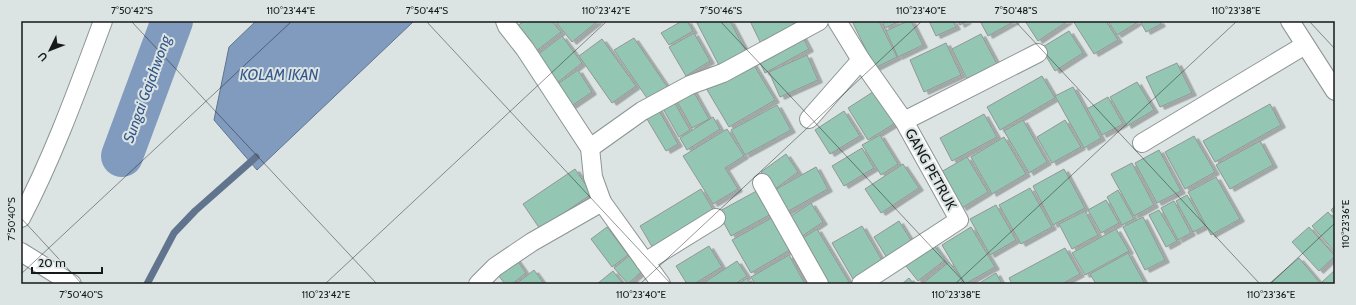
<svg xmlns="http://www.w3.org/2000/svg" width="1356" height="305" viewBox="0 0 1356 305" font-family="Cabin,sans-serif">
  <defs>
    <filter id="shadow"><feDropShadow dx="4.5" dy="2.5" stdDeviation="0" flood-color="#0004"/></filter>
  </defs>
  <rect width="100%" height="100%" fill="#dbe3e3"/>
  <polygon fill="#819bbf" stroke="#61748d" points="256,21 414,21 257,170 214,120 229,47"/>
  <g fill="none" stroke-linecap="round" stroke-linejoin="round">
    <polyline stroke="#61748d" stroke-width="7" points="147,284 174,233 195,211 256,157"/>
    <polyline stroke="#819bbf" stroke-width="42" points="122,156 172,21"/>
  </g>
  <g fill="#94c7b3" stroke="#919795" filter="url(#shadow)">
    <polygon points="524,21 552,21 561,32 531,55 512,30"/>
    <polygon points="555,21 598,21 572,42"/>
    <polygon points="682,21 687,21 693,31 669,45 661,33"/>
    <polygon points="696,21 730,21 749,57 722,71"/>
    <polygon points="750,21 792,21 797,31 763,48"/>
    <polygon points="852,21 879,21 897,57 875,68"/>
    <polygon points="882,21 900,21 885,28"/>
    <polygon points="908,21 911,21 923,45 898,57 886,31"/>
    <polygon points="929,21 953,21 956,27 936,36"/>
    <polygon points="958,21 967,21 960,25"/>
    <polygon points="980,21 1015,21 988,36"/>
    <polygon points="1025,21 1068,21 1038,41"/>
    <polygon points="1073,21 1106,21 1118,40 1094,54"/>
    <polygon points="1108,21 1137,21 1138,22 1117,35"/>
    <polygon points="1140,21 1159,21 1161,24 1146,32"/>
    <polygon points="1069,31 1083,53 1055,71 1041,48"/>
    <polygon points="800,32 809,49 765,73 756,55"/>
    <polygon points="694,33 710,61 686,76 669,47"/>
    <polygon points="981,34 997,64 967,79 952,49"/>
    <polygon points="562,36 582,63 557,83 536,56"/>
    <polygon points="634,38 668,88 649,101 614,50"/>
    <polygon points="602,39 636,86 612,103 579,56"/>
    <polygon points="946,43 961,75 924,92 910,60"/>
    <polygon points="807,55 818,80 780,97 769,72"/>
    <polygon points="752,62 775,100 729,127 706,88"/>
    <polygon points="1177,63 1192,93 1160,107 1146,77"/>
    <polygon points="578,70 592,92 570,107 556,85"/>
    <polygon points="1042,76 1055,98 1000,130 987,107"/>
    <polygon points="1137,82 1154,110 1127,126 1110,97"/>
    <polygon points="691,87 709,119 692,128 674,96"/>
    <polygon points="1073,87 1101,138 1084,148 1055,96"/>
    <polygon points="876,90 897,122 868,140 848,108"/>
    <polygon points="1108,97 1123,124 1102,135 1087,109"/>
    <polygon points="672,98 690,130 679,137 661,105"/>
    <polygon points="1270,104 1281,125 1215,162 1203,141"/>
    <polygon points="777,105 791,130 745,155 731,130"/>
    <polygon points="657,107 678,144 666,151 644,114"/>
    <polygon points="844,111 860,136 830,154 815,130"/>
    <polygon points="984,114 997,137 952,161 940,138"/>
    <polygon points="713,117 720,129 687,150 680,138"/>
    <polygon points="1023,120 1047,162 1029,173 1004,131"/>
    <polygon points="1065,120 1081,147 1052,163 1037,137"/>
    <polygon points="727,129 744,156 725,168 738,189 713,204 683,156"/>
    <polygon points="880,135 898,164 881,175 862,145"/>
    <polygon points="1194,136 1215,172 1185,189 1165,152"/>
    <polygon points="1004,137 1026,174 992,194 971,157"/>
    <polygon points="1260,141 1273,165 1230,189 1216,165"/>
    <polygon points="862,148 874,168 844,186 832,166"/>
    <polygon points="1159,150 1181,191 1157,203 1135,163"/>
    <polygon points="786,154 798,172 774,190 761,172"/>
    <polygon points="967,157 988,192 962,208 941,172"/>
    <polygon points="1132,163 1154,205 1134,216 1111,174"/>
    <polygon points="903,164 919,188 881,213 865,189"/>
    <polygon points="816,167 828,189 783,214 771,192"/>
    <polygon points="575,169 592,194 540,229 523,204"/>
    <polygon points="1064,169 1085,208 1053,225 1033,186"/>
    <polygon points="1216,177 1240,219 1211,235 1188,192"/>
    <polygon points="762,188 775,212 731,236 718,212"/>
    <polygon points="1030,188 1052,227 1021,244 999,205"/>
    <polygon points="701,189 715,213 654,250 640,226"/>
    <polygon points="1118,190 1134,219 1122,225 1107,197"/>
    <polygon points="1187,195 1205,226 1193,232 1176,201"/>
    <polygon points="1106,200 1119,223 1101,233 1088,210"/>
    <polygon points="1174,201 1191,233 1178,240 1161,208"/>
    <polygon points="811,203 823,222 798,239 785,220"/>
    <polygon points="996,205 1016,240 990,255 970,219"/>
    <polygon points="1335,206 1335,215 1331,210"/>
    <polygon points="1159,210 1177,241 1166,247 1149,215"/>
    <polygon points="1085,211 1098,235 1072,249 1059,224"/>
    <polygon points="1328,212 1335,220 1335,252 1312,226"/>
    <polygon points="775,216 793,248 751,273 732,240"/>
    <polygon points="1143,217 1165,260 1145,270 1123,227"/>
    <polygon points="899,221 912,242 887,258 874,237"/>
    <polygon points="862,226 883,262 853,279 832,243"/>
    <polygon points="607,227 628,255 612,267 591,239"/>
    <polygon points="971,227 995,267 965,284 942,245"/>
    <polygon points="1309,227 1335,256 1319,271 1292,242"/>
    <polygon points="817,229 849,282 845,284 824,284 798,241"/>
    <polygon points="1116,229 1129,251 1085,275 1072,253"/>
    <polygon points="933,244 945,260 918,281 906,266"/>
    <polygon points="709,246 722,267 694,284 687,284 676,266"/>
    <polygon points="1065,248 1080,274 1062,284 1012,284 1009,278"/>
    <polygon points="1128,253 1145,284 1096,284 1090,274"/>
    <polygon points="789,255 805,284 755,284 751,277"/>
    <polygon points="514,256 526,273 512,284 505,284 495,271"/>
    <polygon points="629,256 641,272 628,284 614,268"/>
    <polygon points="1299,258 1321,284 1271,284 1270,283"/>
    <polygon points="737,261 747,276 735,284 702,284"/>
    <polygon points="949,262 963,280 959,284 922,284"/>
    <polygon points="534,270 544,284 516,284"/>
    <polygon points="1335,270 1335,284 1324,284 1322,282"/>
    <polygon points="613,271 623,284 597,284"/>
    <polygon points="996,273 1002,284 978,284"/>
    <polygon points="747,278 751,284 739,284"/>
    <polygon points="909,278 914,284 902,284"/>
  </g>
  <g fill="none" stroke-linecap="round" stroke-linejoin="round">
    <g stroke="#8d9494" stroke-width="20">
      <g id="street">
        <polyline points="837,21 861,60 904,121 959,220 861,284"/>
        <polyline points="1290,21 1335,91"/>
        <polyline points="809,119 861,60"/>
        <polyline points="904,121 1038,53"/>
        <polyline points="1142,143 1305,45"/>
        <polyline points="590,148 642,111 690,85 723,73 819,21"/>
        <polyline points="762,183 819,284"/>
        <polyline points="602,202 661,284"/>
        <path d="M21 218C54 155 78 88 103 21"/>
        <polyline points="21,252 72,284"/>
        <polyline points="645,262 716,218"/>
        <polyline points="478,284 495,267 532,242 602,202 593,177 590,148 525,49 507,26 505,21"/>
      </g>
    </g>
    <use href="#street" stroke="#fff" stroke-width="18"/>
  </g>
  <path fill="none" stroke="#161919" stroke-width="1" stroke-opacity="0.45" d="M131 21 377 284M426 21 671 284M720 21 966 284M1015 21 1260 284M1309 21 1335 49M21 218 82 284M21 274 292 21M325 284 607 21M640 284 922 21M955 284 1237 21M1270 284 1335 223"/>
  <g text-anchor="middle" stroke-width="4" stroke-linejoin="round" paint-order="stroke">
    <g font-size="14" fill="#161919" stroke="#dbe3e3">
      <text transform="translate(931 169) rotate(61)" y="5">GANG PETRUK</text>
    </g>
    <g font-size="15" font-style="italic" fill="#345788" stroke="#dbe3e3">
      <text x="279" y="80">KOLAM IKAN</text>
      <text transform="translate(147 89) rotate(-70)" y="5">Sungai Gajahwong</text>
    </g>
  </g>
  <rect width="1356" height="305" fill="none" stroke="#dbe3e3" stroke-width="44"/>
  <g transform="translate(50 50) rotate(227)" stroke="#dbe3e3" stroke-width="3" paint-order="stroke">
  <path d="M0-3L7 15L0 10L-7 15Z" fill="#161919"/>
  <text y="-6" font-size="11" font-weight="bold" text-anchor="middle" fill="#161919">U</text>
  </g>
  <path d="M32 267v6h70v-6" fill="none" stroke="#161919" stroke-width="2"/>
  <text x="38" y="267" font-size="12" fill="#161919" stroke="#dbe3e3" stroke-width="3" paint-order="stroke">20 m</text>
  <rect x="22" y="22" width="1312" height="261" fill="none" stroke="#161919" stroke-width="1.5"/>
  <g font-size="10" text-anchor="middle" fill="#161919">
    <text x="132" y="14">7°50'42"S</text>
    <text x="291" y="14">110°23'44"E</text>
    <text x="427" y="14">7°50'44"S</text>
    <text x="606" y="14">110°23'42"E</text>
    <text x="721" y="14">7°50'46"S</text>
    <text x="921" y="14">110°23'40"E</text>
    <text x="1016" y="14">7°50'48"S</text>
    <text x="1236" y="14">110°23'38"E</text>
    <text transform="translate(11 219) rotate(-90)" y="4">7°50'40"S</text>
    <text transform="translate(1345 224) rotate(-90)" y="4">110°23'36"E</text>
    <text x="81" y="298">7°50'40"S</text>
    <text x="326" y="298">110°23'42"E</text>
    <text x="641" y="298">110°23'40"E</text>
    <text x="956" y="298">110°23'38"E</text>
    <text x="1271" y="298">110°23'36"E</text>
  </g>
</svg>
